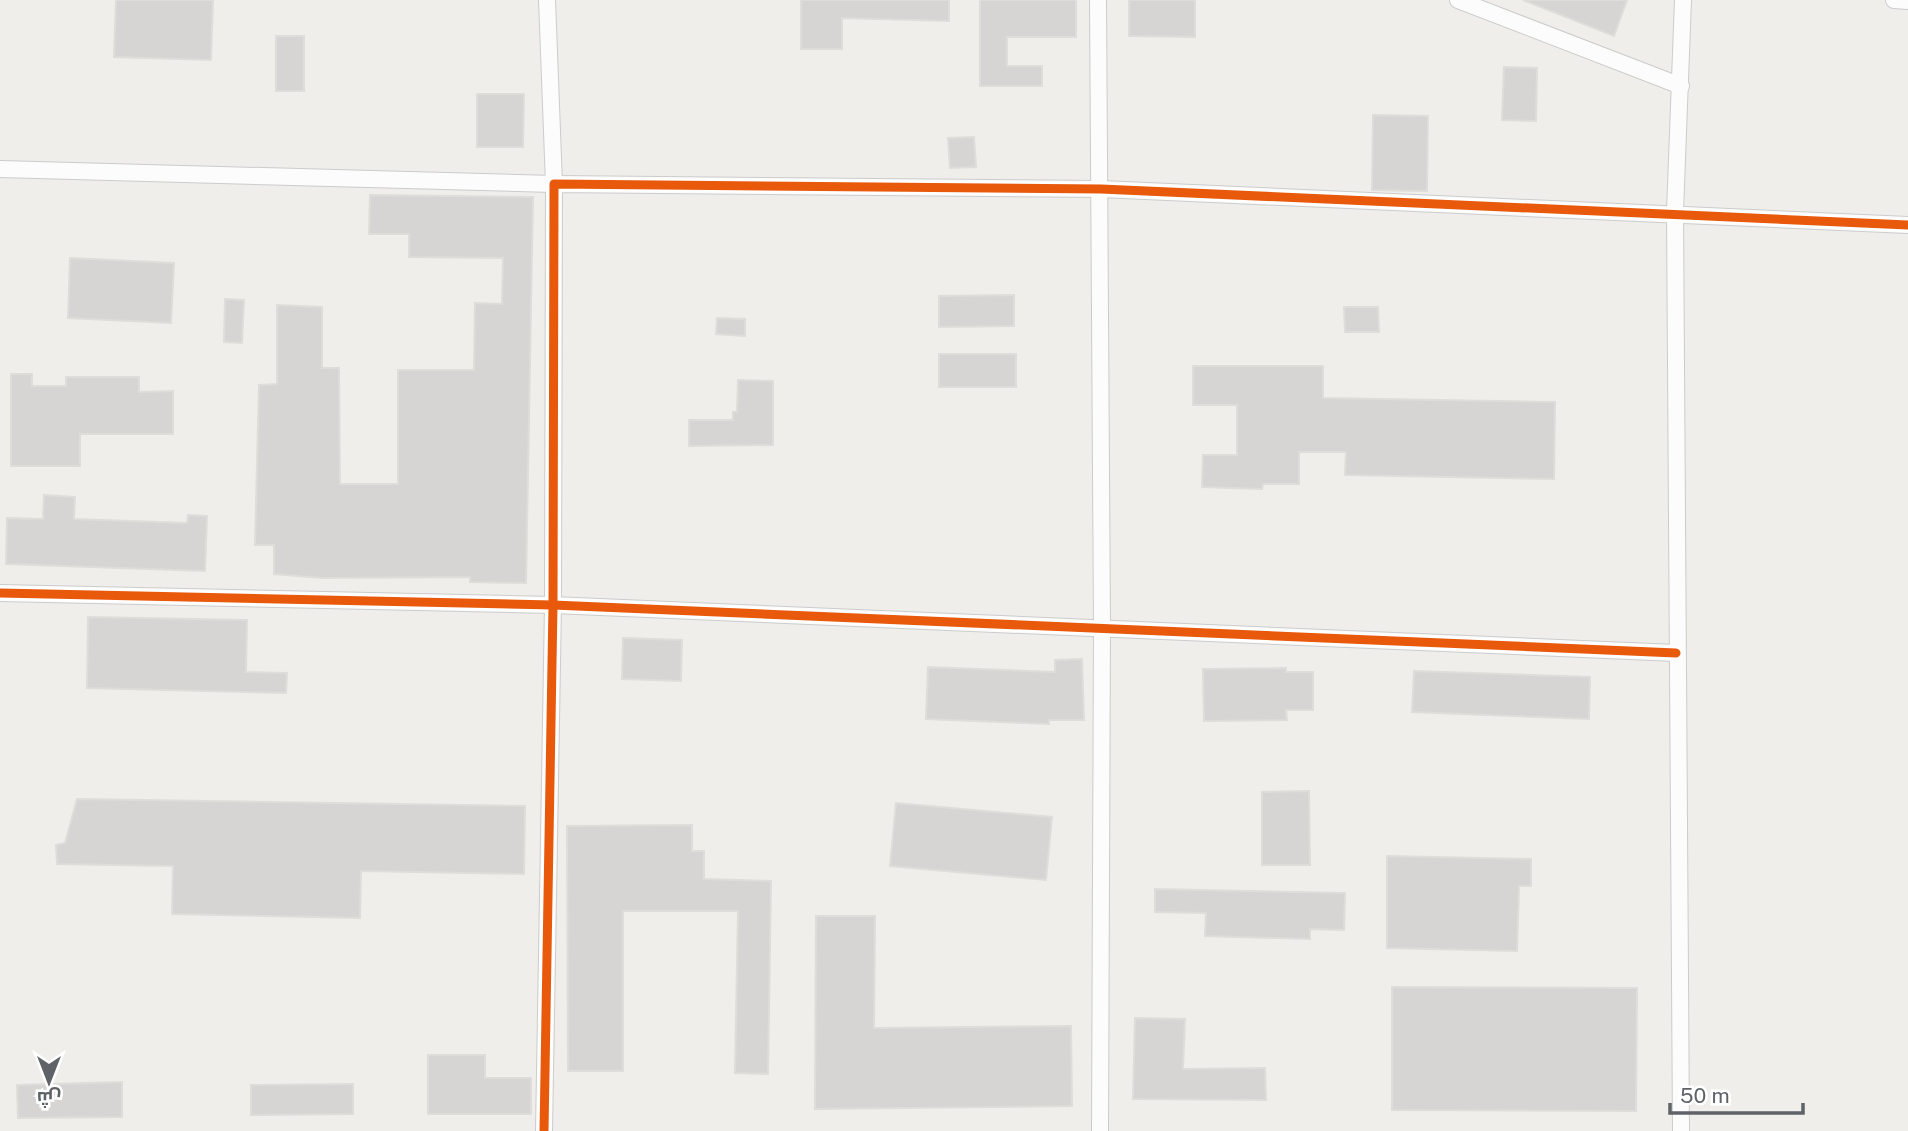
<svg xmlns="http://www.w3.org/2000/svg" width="1908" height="1131" viewBox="0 0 1908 1131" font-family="'Public Sans',Cairo,sans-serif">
  <rect width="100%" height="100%" fill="#efeeea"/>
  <g fill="#d6d5d3" stroke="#deddd9" stroke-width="2">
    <polygon points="116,0 213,0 211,60 114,57"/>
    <polygon points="801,0 949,0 949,21 842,18 842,49 801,49"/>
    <polygon points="980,0 1076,0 1076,37 1007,37 1007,66 1042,66 1042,86 980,86"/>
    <polygon points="1129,0 1195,0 1195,37 1129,36"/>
    <polygon points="1523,0 1627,0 1614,36"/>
    <rect x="276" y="36" width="28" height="55"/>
    <polygon points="1504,67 1537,68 1536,121 1502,120"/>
    <polygon points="477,94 524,94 523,147 477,147"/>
    <polygon points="1373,115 1428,116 1427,191 1372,190"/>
    <polygon points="974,137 976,167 950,168 948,138"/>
    <polygon points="370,195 533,197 526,583 470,582 470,577 322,578 274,574 274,545 255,545 259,385 277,384 277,305 322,307 322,368 339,368 340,484 398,484 398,370 474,370 475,303 502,304 503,258 409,257 409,234 369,234"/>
    <polygon points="70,258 174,263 171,323 68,318"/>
    <polygon points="1014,295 1014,326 939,327 939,296"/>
    <polygon points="225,299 244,300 242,343 224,342"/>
    <polygon points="1344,307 1378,307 1379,332 1345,332"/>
    <polygon points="717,318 745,319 745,336 716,334"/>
    <rect x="939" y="354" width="77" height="33"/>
    <polygon points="1193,366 1323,366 1323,398 1555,402 1554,479 1345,475 1346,452 1299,452 1299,484 1263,484 1262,489 1202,487 1203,455 1237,455 1237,405 1193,405"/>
    <polygon points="11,374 32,374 32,386 66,386 66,377 139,377 139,392 173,391 173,434 80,434 80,466 11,466"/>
    <polygon points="738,380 773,381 773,445 689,446 689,420 733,420 733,412 737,412"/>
    <polygon points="44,495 75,497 74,519 187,523 188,515 207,516 205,571 6,564 7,518 43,519"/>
    <polygon points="88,617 247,620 246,672 287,673 286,693 87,688"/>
    <polygon points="623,638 682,640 681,681 622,679"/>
    <polygon points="1082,659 1084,720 1049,720 1049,724 926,719 928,667 1055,672 1055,660"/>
    <polygon points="1286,668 1286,672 1313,672 1313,710 1286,710 1287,720 1204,721 1203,669"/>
    <polygon points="1414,671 1590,677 1589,719 1412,712"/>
    <polygon points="1309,791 1310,865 1262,865 1262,792"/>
    <polygon points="77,799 525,806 524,874 361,871 360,918 172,914 173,866 57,864 56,845 65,843"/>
    <polygon points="896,803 1052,817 1046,880 890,866"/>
    <polygon points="692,825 692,851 704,851 704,879 771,881 768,1074 735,1073 738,911 623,911 623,1071 568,1071 567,826"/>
    <polygon points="1387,856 1531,859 1531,886 1519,886 1517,951 1387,948"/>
    <polygon points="1155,889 1345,893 1344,930 1310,929 1310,939 1205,936 1206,913 1155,912"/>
    <polygon points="816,916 875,916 874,1028 1071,1026 1072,1106 815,1109"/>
    <polygon points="1392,987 1637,988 1636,1111 1392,1110"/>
    <polygon points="1135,1018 1185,1019 1183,1069 1265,1068 1266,1100 1133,1099"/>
    <polygon points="428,1055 485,1055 485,1078 531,1078 531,1114 428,1114"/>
    <polygon points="122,1082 122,1117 18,1118 17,1085"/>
    <polygon points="353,1084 353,1114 251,1115 251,1085"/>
  </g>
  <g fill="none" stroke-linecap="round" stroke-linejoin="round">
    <g stroke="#cbcccc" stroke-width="18">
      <g id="street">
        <polyline points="1098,0 1102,626 1100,1131"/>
        <polyline points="1458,0 1681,86"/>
        <polyline points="1894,0 1908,1"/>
        <polyline points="0,169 554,184 547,0"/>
        <polyline points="0,593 553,605 1676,653"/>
        <polyline points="544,1131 553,605 554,184 1101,189 1908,225"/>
        <polyline points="1681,1131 1675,212 1683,0"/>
      </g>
    </g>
    <use href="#street" stroke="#fdfcfc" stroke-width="16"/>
    <g stroke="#fff" stroke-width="13">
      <g id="cycleway">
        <polyline points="0,593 553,605 1676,653"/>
        <polyline points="544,1131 553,605 554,184 1101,189 1908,225"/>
      </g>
    </g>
    <use href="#cycleway" stroke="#e8590c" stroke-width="9"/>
  </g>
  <g transform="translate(49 1082) rotate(180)" stroke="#ffffff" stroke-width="5" paint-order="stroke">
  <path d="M0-5L12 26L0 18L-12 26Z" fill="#5f6368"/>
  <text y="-10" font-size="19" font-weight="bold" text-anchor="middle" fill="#5f6368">ش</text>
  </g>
  <path d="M1670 1103v10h133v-10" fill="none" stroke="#5f6368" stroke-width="3.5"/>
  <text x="1680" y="1103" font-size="21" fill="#5f6368" stroke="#ffffff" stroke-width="5" paint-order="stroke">50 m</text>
</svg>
